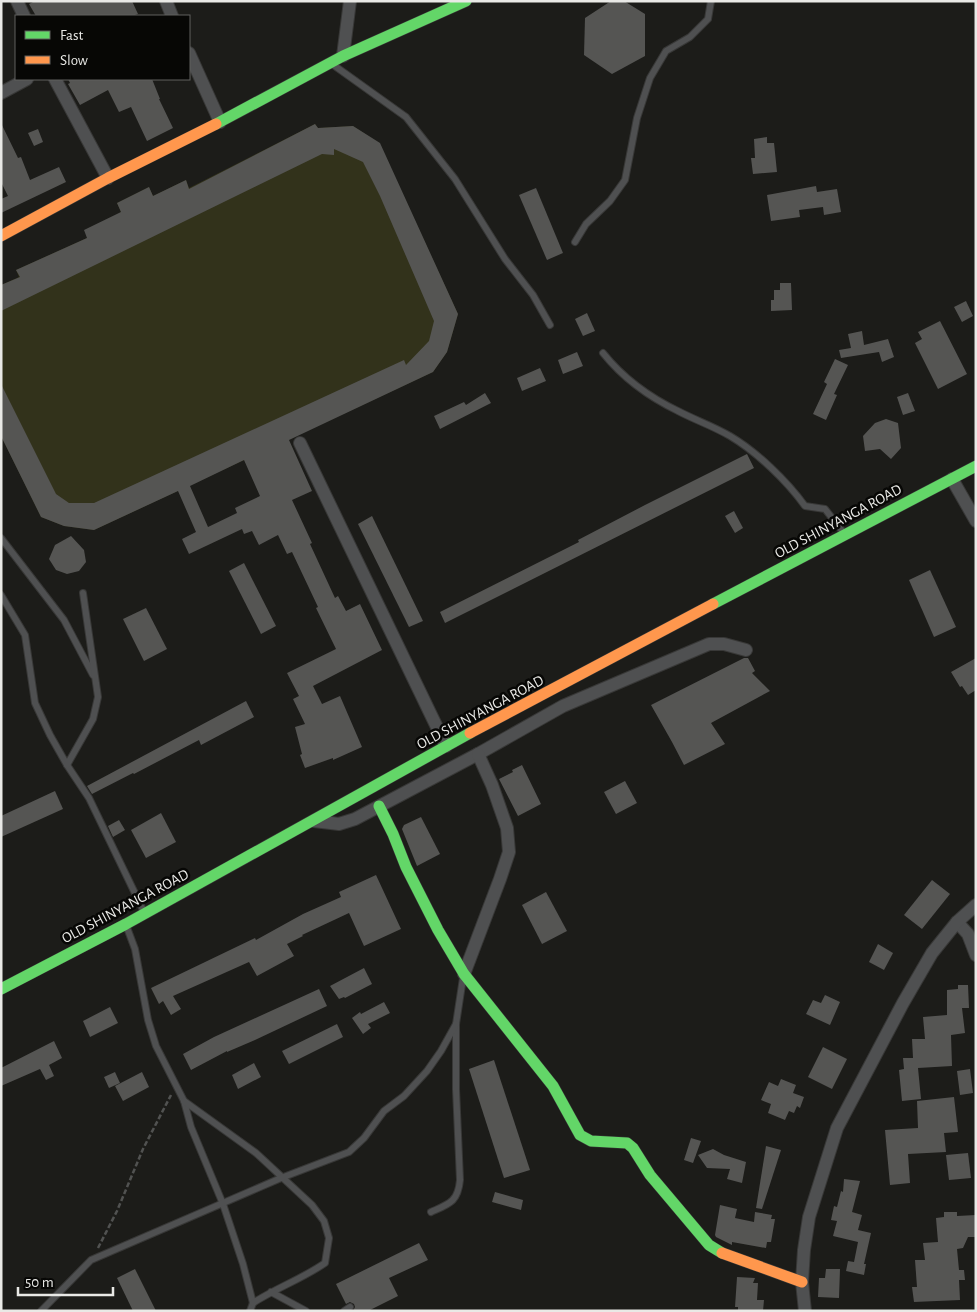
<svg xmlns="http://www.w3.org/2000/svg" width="977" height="1312" viewBox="0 0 977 1312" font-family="'Alegreya Sans',sans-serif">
  <rect width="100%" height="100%" fill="#1c1c19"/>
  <polygon fill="#32321b" points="315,124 318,128 353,126 379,143 458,314 447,352 433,372 94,530 64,526 41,517 1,436 1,285 19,277 16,270 87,238 121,212 117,203 149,187 153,196 186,180 189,188"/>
  <g fill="#555553" fill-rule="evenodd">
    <polygon points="35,1 132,1 138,14 132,16 36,16 29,4"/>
    <polygon points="611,1 624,1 645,14 645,56 612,74 584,55 585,18"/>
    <polygon points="68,79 152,79 160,99 159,99 173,128 147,141 131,107 119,112 108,90 80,105 68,84 70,83"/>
    <polygon points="1,123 18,158 21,157 30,180 59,167 66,182 1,213 1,199 8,196 1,182"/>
    <path d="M315 124 318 128 353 126 380 143 458 314 447 352 433 372 289 440 312 491 292 500 312 543 310 544 335 598 338 596 346 611 360 604 382 650 313 686 322 704 340 696 362 747 333 760V758L305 768 300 755 302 754 295 727 305 724 293 699 299 696 287 673 336 649 316 608 318 607 292 552 287 554 278 535 259 545 252 531 244 534 242 529 189 554 182 539 196 532 178 491 94 530 64 526 41 517 1 436V384L56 494 69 503H94L404 360 406 365 429 341 434 321 380 196 363 162 334 149V155L322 154 1 311V285L20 277 16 270 87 238 84 230 121 212 117 203 149 187 153 196 186 180 189 189ZM244 460 260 496 235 508 237 513 208 527 190 486Z"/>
    <polygon points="38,129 43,142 34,146 28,133"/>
    <polygon points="767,137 767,143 774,143 777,172 753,174 751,158 755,158 754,139"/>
    <polygon points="816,186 817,192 837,189 841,212 824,215 823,207 799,210 800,217 771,221 767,195"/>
    <polygon points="536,188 563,253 547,260 519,195"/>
    <polygon points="780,283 791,283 792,310 771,311 771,300 774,300 774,290 780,290"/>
    <polygon points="966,301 973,316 962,322 954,307"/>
    <polygon points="587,313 595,331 583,336 575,319"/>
    <polygon points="940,321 967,374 938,389 915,343 922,339 918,332"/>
    <polygon points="862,331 864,345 888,339 894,357 882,362 879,352 841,358 839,350 851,348 848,334"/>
    <polygon points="577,352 583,366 563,374 558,360"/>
    <polygon points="835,359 848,365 834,394 837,395 826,420 813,414 827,384 824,382"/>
    <polygon points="540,368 546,381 522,391 517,378"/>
    <polygon points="485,393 491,403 440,429 434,416 464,402 466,405"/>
    <polygon points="908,393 915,411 903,415 897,397"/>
    <polygon points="886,419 898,423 901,448 891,459 880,449 865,451 863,436 875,423"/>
    <polygon points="747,454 754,468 445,623 440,612 579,542 578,540 645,505"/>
    <polygon points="734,511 743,528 735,533 725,516"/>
    <polygon points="372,516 423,621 409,627 358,524"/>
    <polygon points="71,536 84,550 86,562 79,571 67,574 56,570 49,559 55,545"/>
    <polygon points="244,563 276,626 261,634 229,571"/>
    <polygon points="930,570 956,627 934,637 909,580"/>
    <polygon points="146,608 167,649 144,661 123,619"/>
    <polygon points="744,658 748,658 755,671 752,673 770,691 711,723 725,744 684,765 672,742 651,705"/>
    <polygon points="976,658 976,690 968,695 962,686 960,687 951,672"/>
    <polygon points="246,701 254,717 201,745 199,740 134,774 133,773 92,794 87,786"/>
    <polygon points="522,765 541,804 518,816 499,779 513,772 512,770"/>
    <polygon points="625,781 637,803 616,814 604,792"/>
    <polygon points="55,791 63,809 1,837 1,816"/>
    <polygon points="161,813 176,842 146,858 131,830"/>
    <polygon points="421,817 440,854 417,866 402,829 404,825"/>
    <polygon points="119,820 125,830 113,837 108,826"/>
    <polygon points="376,875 401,929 364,946 349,913 302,935 303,936 287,944 294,956 257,976 249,962 173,996 181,1009 171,1015 163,1001 159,1004 151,988 255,938 256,940 303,914 341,897 339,892"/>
    <polygon points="932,880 950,894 922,929 904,915"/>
    <polygon points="546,892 567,931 542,944 522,905"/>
    <polygon points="878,944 893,953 884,970 869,962"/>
    <polygon points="364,968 372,984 345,998 344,997 339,999 330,986"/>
    <polygon points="958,985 968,985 969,1008 962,1008 965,1033 951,1035 952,1066 918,1068 921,1099 902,1101 899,1070 904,1069 903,1058 913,1058 912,1039 925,1039 923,1017 947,1015 947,990 958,989"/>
    <polygon points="319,989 327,1006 255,1040 227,1052 227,1051 191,1070 183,1054 214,1037"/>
    <polygon points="825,995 840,1002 830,1025 806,1014 813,1000 821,1003"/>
    <polygon points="384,1002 390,1013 368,1024 371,1028 363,1034 352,1018 360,1012 361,1014"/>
    <polygon points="110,1007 118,1023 90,1037 83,1021"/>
    <polygon points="337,1024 343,1037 289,1064 282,1051"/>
    <polygon points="54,1041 62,1058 49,1065 54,1076 46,1080 40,1069 1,1086 1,1068"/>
    <polygon points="823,1047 847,1059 832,1089 808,1077"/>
    <polygon points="494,1060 530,1170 504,1178 469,1069"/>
    <polygon points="254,1063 261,1077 238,1089 232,1075"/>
    <polygon points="970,1069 973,1093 960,1095 957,1071"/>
    <polygon points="115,1072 120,1083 109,1088 104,1077"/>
    <polygon points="142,1072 149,1087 123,1101 115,1086"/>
    <polygon points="781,1079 796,1085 793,1093 804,1097 800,1108 797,1106 794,1113 789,1111 785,1120 768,1113 771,1104 761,1100 769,1082 778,1086"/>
    <polygon points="954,1097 958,1132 944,1133 946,1152 908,1154 910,1183 890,1185 885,1130 918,1128 917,1101"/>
    <polygon points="691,1138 701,1141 693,1163 684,1160"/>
    <polygon points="766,1146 781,1150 762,1209 756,1208"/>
    <polygon points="713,1149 724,1155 746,1162 742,1183 727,1179 730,1169 707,1168 698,1155"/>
    <polygon points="968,1153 971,1178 949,1180 946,1155"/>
    <polygon points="844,1179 860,1181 852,1212 862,1215 858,1230 871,1233 864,1264 866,1264 864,1275 846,1271 848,1261 854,1262 858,1242 833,1236 837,1221 831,1220 834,1206 837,1207 841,1191 843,1192"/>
    <polygon points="495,1192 523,1200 521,1210 492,1202"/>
    <polygon points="720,1205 737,1209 735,1218 754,1222 755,1212 772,1215 771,1219 775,1219 771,1242 767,1242 766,1248 732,1242 732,1245 716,1237 715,1235"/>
    <polygon points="944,1212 957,1212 957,1216 976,1215 976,1237 968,1237 963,1248 957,1249 959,1270 964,1270 965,1280 959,1280 960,1300 914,1302 912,1287 917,1287 915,1260 925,1260 923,1243 938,1242 936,1218 944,1217"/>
    <polygon points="419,1243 428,1260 389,1278 398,1296 368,1311 353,1311 355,1307 354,1304 350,1302 346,1304 336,1284"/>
    <polygon points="135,1269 156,1311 133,1311 117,1278"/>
    <polygon points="826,1269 840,1269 839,1298 818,1297 819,1278 825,1278"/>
    <polygon points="737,1277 755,1278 753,1283 758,1283 757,1300 764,1300 763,1311 738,1311 738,1307 735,1307"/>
  </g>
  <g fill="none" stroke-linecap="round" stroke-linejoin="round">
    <g stroke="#383837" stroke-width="8">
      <g id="lane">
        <polyline points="332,64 406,117 455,179 505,259 533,295 550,325"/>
        <polyline points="575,242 586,224 610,201 625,180 637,118 650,78 666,51 690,37 708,19 711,1"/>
        <path d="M603 353C623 378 649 397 678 411 695 420 713 426 730 436 757 452 787 481 805 506L825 509 843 532"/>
        <polyline points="1,538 64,620 93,675"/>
        <polyline points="1,595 25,635 35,703 50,735 67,765 89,798 144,912"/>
        <polyline points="67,765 93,719 98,697 83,593"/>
        <polyline points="126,925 135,949 148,1020 156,1046 184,1101 191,1127 223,1204 243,1264 253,1303 250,1311"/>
        <path d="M184 1101 256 1153 312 1205 324 1221 329 1238 325 1263C302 1279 276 1288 253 1303"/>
        <path d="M431 1212C449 1204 458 1202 460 1180L456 1089V1024L463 978"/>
        <polyline points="271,1292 306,1311"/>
        <polyline points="41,1311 91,1260 281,1178 349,1152 364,1138 384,1111 404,1096 427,1071 441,1051 456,1024"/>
        <polyline points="344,1311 350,1307"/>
      </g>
    </g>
    <g stroke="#383837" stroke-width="14">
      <g id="street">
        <polyline points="17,1 24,16"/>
        <polyline points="166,1 172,16"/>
        <polyline points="189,53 220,122"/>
        <polyline points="343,56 350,1"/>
        <polyline points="55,79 108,178"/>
        <polyline points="1,93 27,79"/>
        <polyline points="300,443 446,746"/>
        <polyline points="952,479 976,521"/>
        <polyline points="314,821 339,824 355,819 478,754 563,706 709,644 724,644 746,650"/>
        <polyline points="957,922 968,934 976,955"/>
        <polyline points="464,974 500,879 509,852 507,828 492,785 478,754"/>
        <polyline points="805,1311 802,1282 804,1250 809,1217 837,1128 903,1003 932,953 957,922 976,905"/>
      </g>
    </g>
    <g stroke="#383837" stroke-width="12">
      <g id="fast">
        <polyline points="216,124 343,56 466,1"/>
        <polyline points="713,604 976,466"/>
        <polyline points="379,806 393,834 406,867 438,930 464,974 553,1086 580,1135 591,1141 627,1143 633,1148 650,1175 709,1245 722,1253"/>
        <polyline points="1,989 126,924 470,733"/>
      </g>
    </g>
    <g stroke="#383837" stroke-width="12">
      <g id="slow">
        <polyline points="1,236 108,178 216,124"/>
        <polyline points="470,733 713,604"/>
        <polyline points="722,1253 802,1282"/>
      </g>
    </g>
    <polyline stroke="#515251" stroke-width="2.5" stroke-dasharray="5 2.5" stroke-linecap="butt" points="98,1248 117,1211 143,1149 171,1095"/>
    <use href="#lane" stroke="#4f5051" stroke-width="6"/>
    <use href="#street" stroke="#4f5051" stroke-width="12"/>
    <use href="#fast" stroke="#63d668" stroke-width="11"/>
    <use href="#slow" stroke="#ff974d" stroke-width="11"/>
  </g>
  <g text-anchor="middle" stroke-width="5" stroke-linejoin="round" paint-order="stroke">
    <g font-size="15" fill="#e9e9e6" stroke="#070705">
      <text transform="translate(838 521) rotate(-28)" y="5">OLD SHINYANGA ROAD</text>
      <text transform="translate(480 712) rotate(-28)" y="5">OLD SHINYANGA ROAD</text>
      <text transform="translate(125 906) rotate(-28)" y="5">OLD SHINYANGA ROAD</text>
    </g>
  </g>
  <rect width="977" height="1312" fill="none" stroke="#e9e9e6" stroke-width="5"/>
  <rect x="15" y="15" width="175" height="65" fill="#070705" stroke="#61615f"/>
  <rect x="25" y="31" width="25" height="8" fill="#63d668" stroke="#61615f"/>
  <text x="60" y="40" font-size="15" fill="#e9e9e6">Fast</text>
  <rect x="25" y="56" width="25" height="8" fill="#ff974d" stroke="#61615f"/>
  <text x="60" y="65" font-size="15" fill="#e9e9e6">Slow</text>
  <path d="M18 1287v8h95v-8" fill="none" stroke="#e9e9e6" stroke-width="2.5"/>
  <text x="25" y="1287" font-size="15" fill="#e9e9e6" stroke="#070705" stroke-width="4" paint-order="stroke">50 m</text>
</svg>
